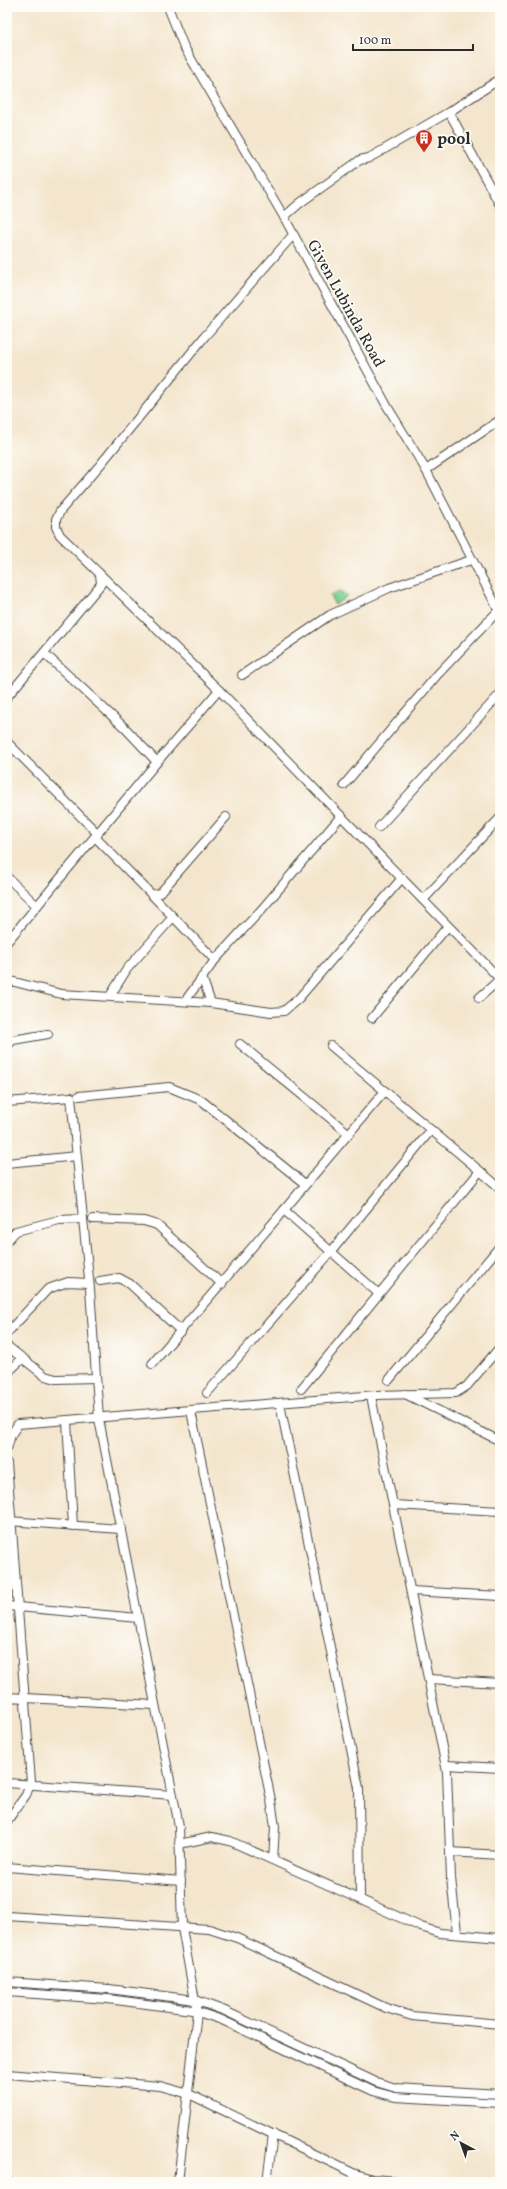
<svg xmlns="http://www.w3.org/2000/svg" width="507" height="2189" viewBox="0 0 507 2189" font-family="Vollkorn,serif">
  <rect width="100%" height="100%" fill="#fdfcf7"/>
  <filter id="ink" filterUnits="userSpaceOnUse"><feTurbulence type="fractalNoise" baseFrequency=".025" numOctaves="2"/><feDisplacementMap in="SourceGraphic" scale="8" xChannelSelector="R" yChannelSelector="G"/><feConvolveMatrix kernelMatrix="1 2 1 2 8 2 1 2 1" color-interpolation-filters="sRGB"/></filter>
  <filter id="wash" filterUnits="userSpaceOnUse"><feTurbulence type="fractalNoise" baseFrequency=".012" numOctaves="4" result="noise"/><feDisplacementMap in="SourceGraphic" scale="16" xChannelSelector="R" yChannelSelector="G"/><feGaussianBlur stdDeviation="0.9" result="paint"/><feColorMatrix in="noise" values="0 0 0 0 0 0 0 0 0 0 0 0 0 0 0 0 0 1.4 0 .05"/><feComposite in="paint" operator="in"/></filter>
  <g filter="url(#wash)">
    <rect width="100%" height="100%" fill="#f4e6ce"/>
    <polygon fill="#79cd90" stroke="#527c5e" points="338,591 341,591 341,595 344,593 347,596 335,605 330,596"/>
  </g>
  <g filter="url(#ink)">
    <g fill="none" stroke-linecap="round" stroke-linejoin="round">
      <g stroke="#494743" stroke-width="10">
        <g id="minor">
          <polyline points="168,7 184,47 284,217 387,406 426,470 500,613"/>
          <polyline points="449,112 500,205"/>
          <polyline points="284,217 300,203 360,160 369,158 449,112 500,79"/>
          <polyline points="426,470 500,420"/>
          <polyline points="100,574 219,690 341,816"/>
          <polyline points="44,653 125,728 157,762"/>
          <polyline points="242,675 330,615 389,588 471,560"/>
          <polyline points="7,697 101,584 100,574 60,535 56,527 56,519 61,510 100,465 205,336 293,235"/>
          <polyline points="7,742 98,834"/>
          <polyline points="344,785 438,674 499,610"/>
          <polyline points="379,827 500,694"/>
          <polyline points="95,837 152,895 160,893 226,817"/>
          <polyline points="7,877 37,906"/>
          <polyline points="152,895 215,960"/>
          <polyline points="423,900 500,818"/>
          <polyline points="7,942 157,762 219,690"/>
          <polyline points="202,977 211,1003"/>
          <polyline points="7,980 61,994 211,1003 271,1012 284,1011 299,998 402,878"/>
          <polyline points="110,996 127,969 173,917"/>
          <polyline points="185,1001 215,960 262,909 341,816 500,979 479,998"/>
          <polyline points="372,1018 448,926"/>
          <polyline points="240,1044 348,1133"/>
          <polyline points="7,1046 13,1040 48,1034"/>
          <polyline points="331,1046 480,1171"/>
          <polyline points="79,1096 169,1087 201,1100 305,1184"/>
          <polyline points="7,1102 71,1097 90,1289 99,1419 179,1826 182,1928 197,2012 178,2182"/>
          <polyline points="7,1163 77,1156"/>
          <polyline points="93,1219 144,1221 157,1225 222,1284"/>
          <polyline points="7,1241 16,1231 59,1220 82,1219"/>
          <polyline points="100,1281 119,1278 130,1284 181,1331"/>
          <polyline points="378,1293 284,1210 385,1091"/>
          <polyline points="7,1333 48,1289 68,1282 89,1283"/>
          <polyline points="7,1346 45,1376 56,1379 96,1378"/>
          <polyline points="152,1364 284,1210"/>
          <polyline points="7,1373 23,1358"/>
          <polyline points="389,1380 500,1246"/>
          <polyline points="301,1389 480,1171 500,1188"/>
          <polyline points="207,1393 330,1253 431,1130"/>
          <polyline points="405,1394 500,1441"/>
          <polyline points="371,1396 447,1772 451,1878 457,1933"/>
          <polyline points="280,1404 359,1788 360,1899"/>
          <polyline points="191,1411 271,1800 275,1827 273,1860"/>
          <polyline points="67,1421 73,1526"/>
          <polyline points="7,1449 11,1435 18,1424 377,1395 456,1393 467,1386 500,1347"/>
          <polyline points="7,1463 31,1782 26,1795 7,1821"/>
          <polyline points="394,1505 500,1511"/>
          <polyline points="8,1521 121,1529"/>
          <polyline points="411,1591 500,1596"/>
          <polyline points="7,1606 138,1618"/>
          <polyline points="429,1679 500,1683"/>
          <polyline points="7,1697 155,1705"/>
          <polyline points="446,1765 500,1768"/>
          <polyline points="7,1783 173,1795"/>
          <polyline points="179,1844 212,1837 230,1841 421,1927 440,1933 500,1938"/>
          <polyline points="450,1852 500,1855"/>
          <polyline points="7,1867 181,1881"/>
          <polyline points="7,1916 209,1929 237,1938 386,2008 412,2016 500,2024"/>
          <polyline points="7,1982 109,1989 195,2000 225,2011 376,2082 396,2088 500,2094"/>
          <polyline points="7,1992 108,1999 192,2010 222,2020 373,2091 395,2097 500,2103"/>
          <polyline points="7,2074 160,2086 189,2094 353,2173 372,2179 412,2182"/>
          <polyline points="7,2179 9,2182"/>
          <polyline points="267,2182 273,2134"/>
        </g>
      </g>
      <use href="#minor" stroke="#fff" stroke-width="8"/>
    </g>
  </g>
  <defs>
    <g id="building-pin" transform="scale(0.9)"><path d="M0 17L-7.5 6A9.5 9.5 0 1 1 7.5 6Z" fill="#c8321e" stroke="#fdfcf7"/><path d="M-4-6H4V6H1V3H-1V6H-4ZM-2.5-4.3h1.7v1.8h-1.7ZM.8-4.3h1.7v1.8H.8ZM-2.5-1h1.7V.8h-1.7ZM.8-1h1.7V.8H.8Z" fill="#fff"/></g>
  </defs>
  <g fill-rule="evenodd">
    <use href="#building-pin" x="424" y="138"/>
  </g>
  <g text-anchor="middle" stroke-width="3.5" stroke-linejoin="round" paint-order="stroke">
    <g font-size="16" font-weight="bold" fill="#2b2b2b" stroke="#fdfcf7" text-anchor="start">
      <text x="437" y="144">pool</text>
    </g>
    <g font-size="16" fill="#2b2b2b" stroke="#fdfcf7">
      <text transform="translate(347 303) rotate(61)" y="6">Given Lubinda Road</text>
    </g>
  </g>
  <rect width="507" height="2189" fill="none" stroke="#fdfcf7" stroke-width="24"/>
  <g transform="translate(461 2143) rotate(319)" stroke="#fdfcf7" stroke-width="3" paint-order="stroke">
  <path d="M0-3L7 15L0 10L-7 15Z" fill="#2b2b2b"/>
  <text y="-6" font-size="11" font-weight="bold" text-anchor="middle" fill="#2b2b2b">N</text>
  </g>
  <path d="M353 44v6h120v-6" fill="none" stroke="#2b2b2b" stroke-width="2"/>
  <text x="359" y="44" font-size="12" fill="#2b2b2b" stroke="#fdfcf7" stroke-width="3" paint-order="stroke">100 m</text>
</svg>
